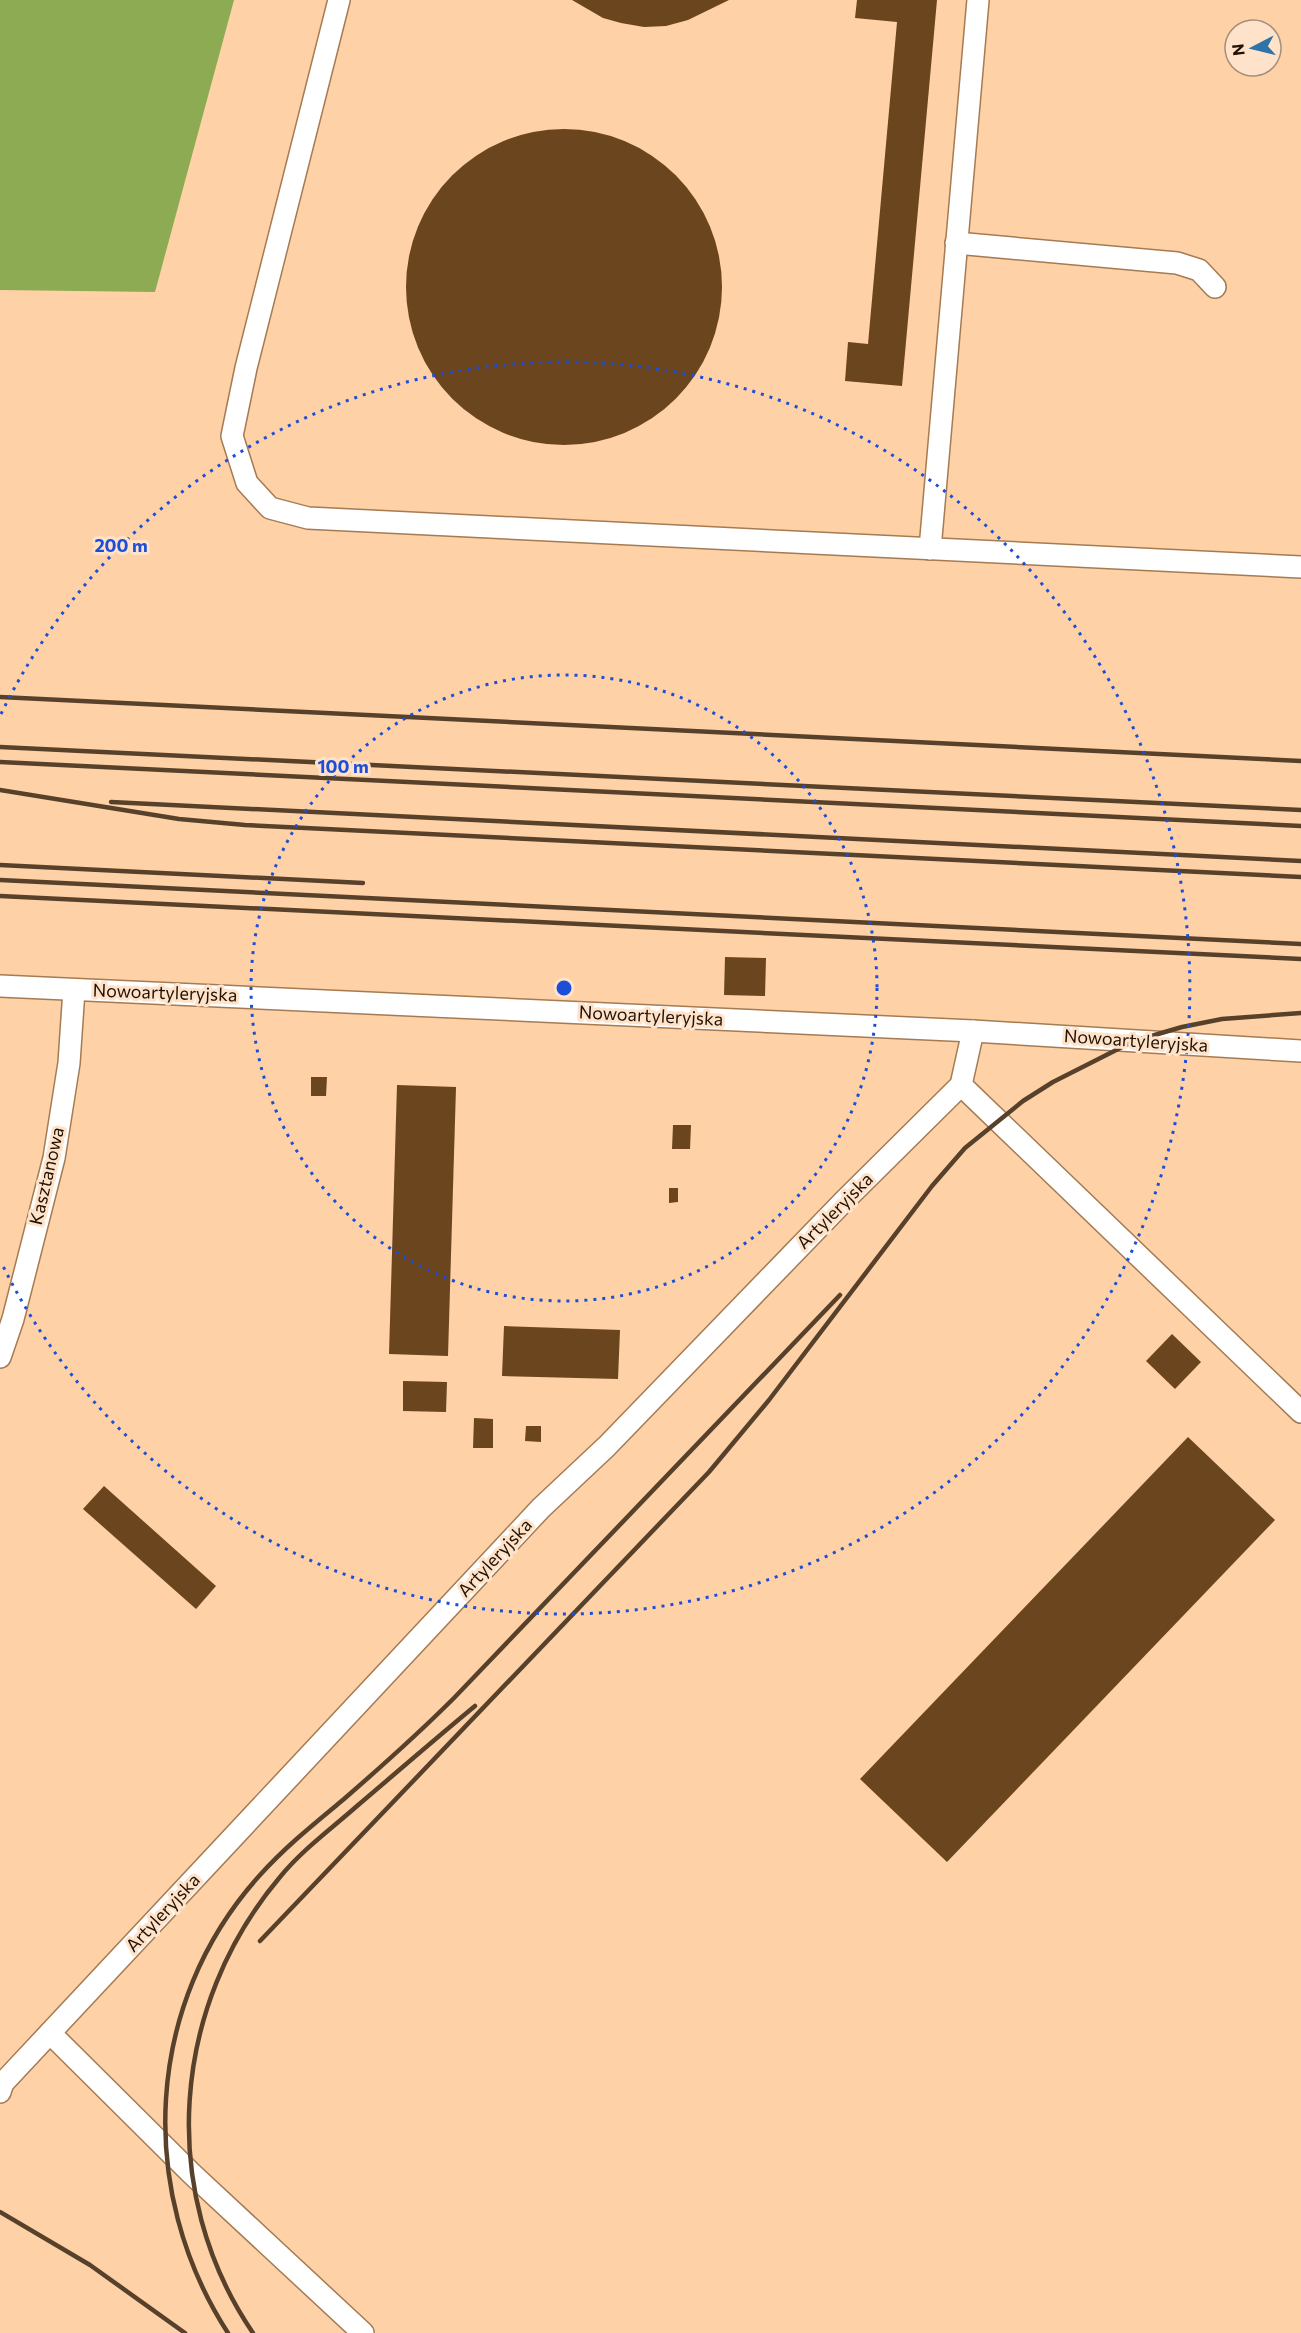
<svg xmlns="http://www.w3.org/2000/svg" width="1301" height="2333" viewBox="0 0 1301 2333" font-family="Commissioner,sans-serif">
  <rect width="100%" height="100%" fill="#fed1a6"/>
  <polygon fill="#8cab52" points="0,0 234,0 155,292 0,290"/>
  <g fill="#6a451e">
    <polygon points="572,0 729,0 688,20 666,26 644,27 621,23 603,18"/>
    <polygon points="857,0 937,0 902,386 845,381 848,342 868,344 897,22 855,18"/>
    <circle cx="564" cy="287" r="158"/>
    <polygon points="725,957 766,958 765,996 724,995"/>
    <polygon points="311,1077 327,1077 326,1096 311,1096"/>
    <polygon points="397,1085 456,1087 448,1356 389,1354"/>
    <polygon points="673,1125 691,1125 690,1149 672,1149"/>
    <polygon points="669,1188 678,1188 678,1202 669,1203"/>
    <polygon points="504,1326 620,1330 618,1379 502,1376"/>
    <polygon points="1172,1334 1201,1362 1175,1389 1146,1361"/>
    <polygon points="403,1381 447,1382 446,1412 403,1411"/>
    <polygon points="474,1418 493,1419 493,1448 473,1448"/>
    <polygon points="526,1426 541,1426 541,1442 525,1441"/>
    <polygon points="1188,1437 1275,1520 947,1862 860,1779"/>
    <polygon points="104,1486 216,1586 196,1609 83,1509"/>
  </g>
  <g fill="none" stroke-linecap="round" stroke-linejoin="round">
    <g stroke="#a57b53" stroke-width="24">
      <g id="minor">
        <polyline points="339,0 246,368 232,436 247,483 270,508 308,518 1301,567"/>
        <polyline points="956,243 1177,263 1199,270 1215,287"/>
        <polyline points="930,549 978,0"/>
        <polyline points="0,986 973,1031 1301,1051"/>
        <polyline points="961,1085 1301,1412"/>
        <polyline points="0,1357 13,1319 54,1158 69,1063 74,990"/>
        <polyline points="50,2033 192,2174 363,2333"/>
        <polyline points="0,2092 3,2083 541,1508 607,1446 844,1201 961,1085 973,1031"/>
      </g>
    </g>
    <use href="#minor" stroke="#fff" stroke-width="21"/>
    <g stroke="#58412b" stroke-width="4.5">
      <polyline points="0,697 1301,761"/>
      <polyline points="0,747 1301,810"/>
      <polyline points="0,762 1301,826"/>
      <polyline points="0,790 179,819 245,825 1301,877"/>
      <polyline points="111,802 1301,861"/>
      <polyline points="0,865 363,883"/>
      <polyline points="0,880 1301,944"/>
      <polyline points="0,896 1301,959"/>
      <polyline points="260,1941 709,1472 769,1400 932,1186 965,1148 1023,1101 1053,1082 1134,1041 1182,1027 1222,1019 1301,1013"/>
      <polyline points="0,2212 90,2265 185,2333"/>
      <path d="M228 2333C136 2191 144 2003 260 1875 285 1847 315 1823 344 1799 382 1766 419 1733 454 1698L840 1295"/>
      <path d="M253 2333C157 2192 171 2006 280 1877 302 1850 331 1829 357 1806 396 1773 435 1739 475 1706"/>
    </g>
  </g>
  <g fill="none" stroke="#1d4ed8" stroke-width="3" stroke-dasharray="3 6">
    <circle cx="564" cy="988" r="313"/>
    <path d="M1 714A626 626 0 1 1 1 1262"/>
  </g>
  <g text-anchor="middle" stroke-width="6" stroke-linejoin="round" paint-order="stroke">
    <g font-size="18" fill="#221203" stroke="#fee2c9">
      <text transform="translate(165 993) rotate(2)" y="6">Nowoartyleryjska</text>
      <text transform="translate(651 1016) rotate(3)" y="6">Nowoartyleryjska</text>
      <text transform="translate(1136 1041) rotate(4)" y="6">Nowoartyleryjska</text>
      <text transform="translate(47 1176) rotate(-77)" y="6">Kasztanowa</text>
      <text transform="translate(835 1211) rotate(-45)" y="6">Artyleryjska</text>
      <text transform="translate(495 1558) rotate(-47)" y="6">Artyleryjska</text>
      <text transform="translate(163 1913) rotate(-47)" y="6">Artyleryjska</text>
    </g>
  </g>
  <circle cx="564" cy="988" r="9" fill="#1d4ed8" stroke="#fee2c9" stroke-width="3"/>
  <g font-size="18" text-anchor="middle" font-weight="bold" fill="#1d4ed8" stroke="#fee2c9" stroke-width="6" stroke-linejoin="round" paint-order="stroke">
    <text x="121" y="552">200 m</text>
    <text x="343" y="773">100 m</text>
  </g>
  <g transform="translate(1253 48) rotate(263)"><circle r="28" fill="#fee2c9" stroke="#a68f7a" stroke-width="1.5"/>
  <path d="M0-4.5L10 22L0 15L-10 22Z" fill="#2f74a9"/>
  <text y="-9" font-size="16" font-weight="bold" text-anchor="middle" fill="#221203">N</text>
  </g>
</svg>
